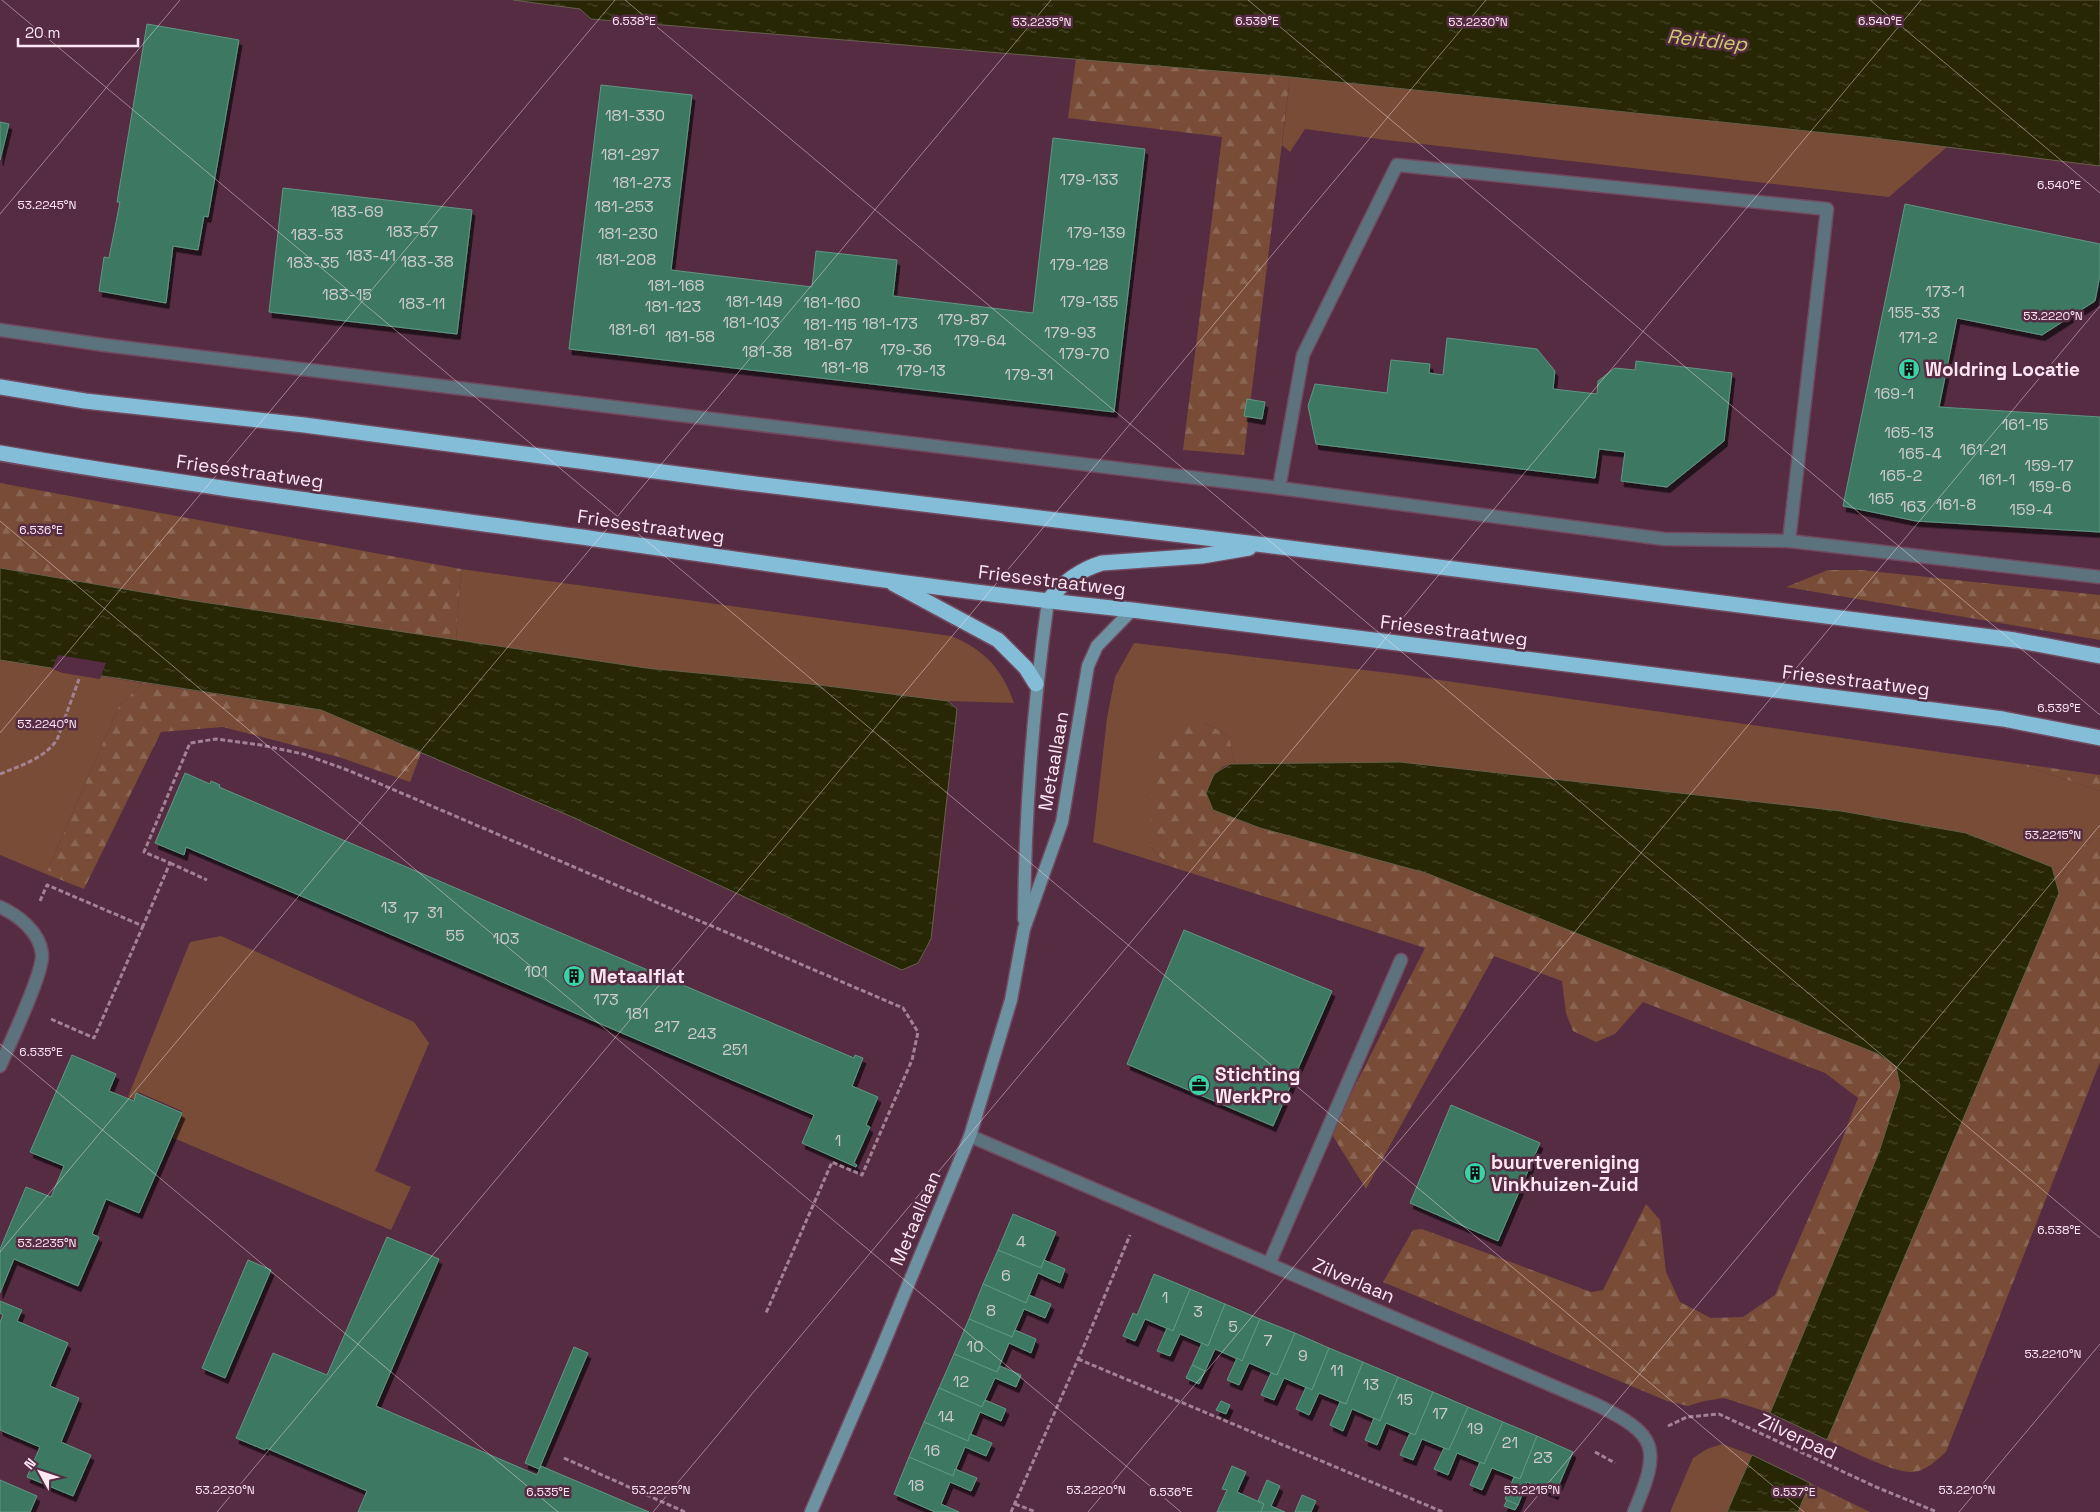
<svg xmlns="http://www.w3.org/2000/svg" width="2100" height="1512" viewBox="0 0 2100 1512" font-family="'Space Grotesk',sans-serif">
  <defs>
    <pattern id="forest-firs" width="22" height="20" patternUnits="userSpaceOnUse" patternTransform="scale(1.25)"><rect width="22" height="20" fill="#784c36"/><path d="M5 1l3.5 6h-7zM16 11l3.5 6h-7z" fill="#8c6654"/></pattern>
    <pattern id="water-ripples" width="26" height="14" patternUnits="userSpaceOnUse" patternTransform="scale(1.25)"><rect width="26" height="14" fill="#272605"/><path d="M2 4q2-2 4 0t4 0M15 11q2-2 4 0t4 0" fill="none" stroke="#47462a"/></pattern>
    <filter id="shadow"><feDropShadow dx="3" dy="5.5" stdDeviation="0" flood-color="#0009"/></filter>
  </defs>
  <rect width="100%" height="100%" fill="#562c43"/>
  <g fill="#784c36">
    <polygon points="1290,77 1874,138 1947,147 1889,197 1386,140 1305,129 1290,152 1282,145"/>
    <path d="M461 569 951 636C984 649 1003 670 1014 703L948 701 811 684 646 668 456 640Z"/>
    <polygon points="1134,643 1398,674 2016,763 2100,791 2100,839 2096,838 2077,850 2057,884 2052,867 1966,833 1841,811 1400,762 1235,764 1229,736 1205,723 1151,847 1169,866 1093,842 1107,718 1115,677"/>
    <polygon points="0,660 143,683 119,706 46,874 0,855"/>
    <polygon points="221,936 414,1022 429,1043 375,1171 411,1187 391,1230 171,1137 182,1111 138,1092 135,1100 128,1097 190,942"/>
    <polygon points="1722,1444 1752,1455 1727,1512 1670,1512 1693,1458 1707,1449"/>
  </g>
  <g fill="url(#forest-firs)">
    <polygon points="1076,58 1290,77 1244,455 1183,450 1222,137 1068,118"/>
    <polygon points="0,483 461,569 456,640 189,600 0,568"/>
    <polygon points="1828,570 1860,570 2100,595 2100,640 1786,587"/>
    <polygon points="143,683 321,710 421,753 410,782 339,757 223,727 161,732 84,889 46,874 119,706"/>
    <path d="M1187 722 1205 723 1229 736 1235 764C1218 763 1211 780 1206 793L1213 810 1260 828 1426 873 1879 1054 1896 1067 1900 1086 1879 1152 1770 1413 1724 1398 1704 1401 1688 1406 1667 1401 1383 1282 1413 1230 1422 1229 1591 1292 1603 1290 1646 1204 1660 1220 1666 1272 1680 1302 1711 1318 1743 1317 1775 1295 1838 1150 1858 1098 1825 1073 1643 1002 1615 1034 1596 1042 1573 1031 1566 1013 1562 981 1494 956 1366 1189 1331 1133 1425 948 1169 866 1151 847 1150 801 1163 736Z"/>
    <polygon points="2016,763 2100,775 2100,791"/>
    <path d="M2096 838 2100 839V1062L1946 1452C1937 1460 1926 1471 1913 1472 1895 1474 1846 1448 1827 1440L2059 893 2057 884 2077 850Z"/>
    <polygon points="1810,1483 1870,1512 1798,1512"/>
  </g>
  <g fill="url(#water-ripples)" stroke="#68604c">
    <polygon points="513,0 2100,0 2100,166 1874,138 1290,77 591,19 580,9"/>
    <polygon points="0,568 189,600 646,668 811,684 948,701 957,709 931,939 918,963 902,970 570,816 321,710 0,660"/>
    <polygon points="1400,762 1841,811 1966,833 2052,867 2059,893 1827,1440 1770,1413 1879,1152 1900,1086 1896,1067 1878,1054 1426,873 1260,828 1213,810 1206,793 1214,774 1230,764"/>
    <polygon points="1752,1455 1810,1483 1798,1512 1727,1512"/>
  </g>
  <polygon fill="#562c43" points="58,655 106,663 100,679 63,673 52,669"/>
  <g fill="#3e7863" stroke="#5e9882" filter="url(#shadow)">
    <polygon points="147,24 239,40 208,217 204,216 198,250 173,246 166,303 99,291 104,257 109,258 120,202 117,202"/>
    <polygon points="601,85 692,95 671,270 812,287 816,251 897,260 893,296 1033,313 1053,138 1145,149 1114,412 569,349"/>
    <polygon points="0,122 9,124 0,160"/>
    <polygon points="283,188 472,210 457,334 269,312"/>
    <polygon points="1905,204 2100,244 2100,275 2095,301 2042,335 1957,318 1939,407 2100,417 2100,532 1916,521 1843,506"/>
    <polygon points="1447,338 1537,349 1555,371 1553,389 1597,394 1598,381 1615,368 1635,370 1636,361 1732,373 1724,441 1667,487 1621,481 1625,452 1599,449 1595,478 1316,444 1308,406 1315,384 1387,393 1391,360 1430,364 1429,373 1443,375"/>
    <polygon points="1247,399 1265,402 1262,419 1244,416"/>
    <polygon points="185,773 210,784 211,781 220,785 219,787 854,1058 855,1055 863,1058 852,1086 878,1097 866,1125 870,1127 854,1163 857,1165 856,1167 802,1143 814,1115 186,847 184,855 155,843"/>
    <polygon points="1184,930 1332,991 1273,1126 1127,1064"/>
    <polygon points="72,1055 116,1074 109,1091 134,1101 136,1093 182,1113 139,1213 106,1199 92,1234 99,1237 78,1286 14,1259 0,1293 0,1249 26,1187 51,1197 64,1166 30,1152"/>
    <polygon points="1451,1105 1540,1143 1498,1241 1410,1203"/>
    <polygon points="1013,1214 1056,1232 1041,1268 998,1250"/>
    <polygon points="387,1237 439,1259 376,1406 537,1475 541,1466 649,1512 358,1512 367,1491 266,1448 265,1450 236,1438 273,1353 327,1375"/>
    <polygon points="998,1250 1041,1268 1044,1260 1065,1269 1060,1283 1038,1273 1026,1303 983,1284"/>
    <polygon points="248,1260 271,1270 225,1378 202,1368"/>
    <polygon points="1154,1274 1190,1289 1173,1331 1145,1319 1135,1341 1123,1336 1133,1313 1137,1315"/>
    <polygon points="983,1284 1026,1303 1029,1295 1051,1304 1045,1318 1024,1309 1012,1337 969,1319"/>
    <polygon points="1190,1289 1225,1304 1208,1346 1180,1334 1170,1356 1157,1351 1167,1328 1173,1331"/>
    <polygon points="0,1301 22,1310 17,1321 68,1343 50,1386 79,1398 61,1442 91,1455 73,1496 27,1477 40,1447 0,1430 0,1322 3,1315 0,1313"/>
    <polygon points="1225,1304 1260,1319 1242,1361 1215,1349 1205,1371 1192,1365 1202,1343 1208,1346"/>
    <polygon points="969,1319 1012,1337 1015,1330 1036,1339 1031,1353 1009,1343 997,1372 954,1354"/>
    <polygon points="1260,1319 1295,1333 1277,1375 1249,1363 1239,1385 1227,1380 1237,1358 1242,1361"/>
    <polygon points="1295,1333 1329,1348 1312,1390 1284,1378 1274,1400 1261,1395 1271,1373 1277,1375"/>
    <polygon points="574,1347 588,1353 539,1469 525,1463"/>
    <polygon points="1329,1348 1363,1362 1346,1404 1319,1393 1309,1415 1296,1409 1306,1387 1312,1390"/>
    <polygon points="954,1354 997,1372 1000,1366 1021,1375 1016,1387 995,1378 982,1407 939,1388"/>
    <polygon points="1363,1362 1398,1377 1380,1421 1352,1409 1343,1431 1330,1425 1340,1402 1346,1404"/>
    <polygon points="1192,1365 1205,1371 1199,1384 1186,1378"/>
    <polygon points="1398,1377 1433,1392 1415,1435 1386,1423 1377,1445 1365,1440 1374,1418 1380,1421"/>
    <polygon points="939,1388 982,1407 985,1400 1006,1409 1001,1421 980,1412 968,1441 924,1422"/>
    <polygon points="1433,1392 1468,1407 1449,1450 1422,1439 1413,1460 1400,1455 1410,1433 1415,1435"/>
    <polygon points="1221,1401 1230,1405 1226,1414 1216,1410"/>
    <polygon points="1468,1407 1503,1422 1484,1464 1457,1453 1448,1475 1434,1469 1444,1448 1449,1450"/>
    <polygon points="924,1422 968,1441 970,1434 992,1443 986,1456 965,1447 953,1476 909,1457"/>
    <polygon points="1503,1422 1537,1436 1520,1479 1492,1468 1482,1490 1470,1485 1480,1462 1484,1464"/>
    <polygon points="1537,1436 1573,1452 1555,1494 1527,1482 1518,1505 1505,1499 1514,1477 1520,1479"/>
    <polygon points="909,1457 953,1476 955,1469 977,1478 971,1491 950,1482 941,1504 959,1512 935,1512 894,1494"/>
    <polygon points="1232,1466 1246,1472 1237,1492 1264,1504 1261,1512 1217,1512 1227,1490 1222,1489"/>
    <polygon points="0,1480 37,1496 30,1512 0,1512"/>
    <polygon points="1267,1480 1280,1486 1271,1506 1285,1512 1261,1512 1264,1504 1258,1501"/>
    <polygon points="1302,1495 1316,1501 1311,1512 1295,1512"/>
    <polygon points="1507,1500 1518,1505 1515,1510 1504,1506"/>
  </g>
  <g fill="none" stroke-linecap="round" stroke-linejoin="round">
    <g stroke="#714a5f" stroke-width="15">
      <g id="lane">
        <polyline points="1279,488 1303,355 1397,165 1827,209 1789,541"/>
        <polyline points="1269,1264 1401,960"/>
      </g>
    </g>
    <g stroke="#714a5f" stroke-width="15">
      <g id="street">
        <polyline points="0,330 104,345 1279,488 1664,539 1789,541 2100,577"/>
        <path d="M0 907C18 915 40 932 42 954 44 972 9 1045 0 1066"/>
        <path d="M970 1136 1595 1404C1659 1435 1661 1448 1634 1512"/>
      </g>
    </g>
    <g stroke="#714a5f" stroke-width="15">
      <g id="secondary">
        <path d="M1024 919C1025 812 1033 707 1048 601"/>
        <polyline points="811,1512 876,1362 970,1136 1011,1000 1024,929 1062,822 1088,666 1097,646 1132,610"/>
      </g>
    </g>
    <g stroke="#714a5f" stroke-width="18">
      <g id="highway">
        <polyline points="0,387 85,401 304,425 739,482 1265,545 2015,640 2100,656"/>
        <path d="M0 453C190 486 383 510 574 536 760 562 945 591 1132 610L1871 702 2003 719 2100 738"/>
        <polyline points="894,584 998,640 1026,668 1036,684"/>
        <path d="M1048 601C1063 582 1079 570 1102 563L1202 556 1249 548"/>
      </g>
    </g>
    <g stroke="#a38293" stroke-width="3" stroke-dasharray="5 2.5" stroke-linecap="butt">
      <path d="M0 774C22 765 43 759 57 740L79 679"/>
      <polyline points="170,863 207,880"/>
      <polyline points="40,901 47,885 143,926 170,863 144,852 190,743 216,739 261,745 303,754 350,771 903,1008 918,1032 912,1060 862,1175 832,1162 766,1313"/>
      <polyline points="51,1019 94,1038 143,926"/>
      <polyline points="1078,1359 1443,1512"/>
      <polyline points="1668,1426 1687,1417 1719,1414 1876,1487 1937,1512"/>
      <polyline points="1595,1452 1615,1463"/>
      <polyline points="564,1458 685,1512"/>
      <polyline points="1015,1504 1036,1512"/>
      <polyline points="1011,1512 1086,1341 1130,1235"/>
    </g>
    <use href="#lane" stroke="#5c737e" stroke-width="12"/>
    <use href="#street" stroke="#5c737e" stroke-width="12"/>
    <use href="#secondary" stroke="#6d92a2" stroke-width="12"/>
    <use href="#highway" stroke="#84bdd7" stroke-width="15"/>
  </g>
  <path fill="none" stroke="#fee7f2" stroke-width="1" stroke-opacity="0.45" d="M2 0 1804 1512M625 0 2100 1238M1248 0 2100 715M1870 0 2100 193M0 214 180 0M0 521 1181 1512M0 733 615 0M0 1044 558 1512M0 1252 1051 0M217 1512 1486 0M653 1512 1921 0M1088 1512 2100 306M1524 1512 2100 825M1959 1512 2100 1344"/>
  <defs>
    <g id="building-disc" transform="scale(1.125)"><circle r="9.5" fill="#39d4a5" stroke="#562c43"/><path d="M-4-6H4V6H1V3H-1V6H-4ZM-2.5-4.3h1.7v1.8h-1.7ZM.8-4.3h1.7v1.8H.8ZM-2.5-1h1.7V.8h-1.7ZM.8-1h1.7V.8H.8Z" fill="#111"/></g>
    <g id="office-disc" transform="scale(1.125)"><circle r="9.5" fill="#39d4a5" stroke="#562c43"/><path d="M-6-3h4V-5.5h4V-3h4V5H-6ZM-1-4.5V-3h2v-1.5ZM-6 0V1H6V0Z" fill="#111"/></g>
  </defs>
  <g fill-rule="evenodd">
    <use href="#building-disc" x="1909" y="369"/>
    <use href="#building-disc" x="574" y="976"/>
    <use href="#office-disc" x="1199" y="1085"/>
    <use href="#building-disc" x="1475" y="1173"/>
  </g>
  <g text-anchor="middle" stroke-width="5" stroke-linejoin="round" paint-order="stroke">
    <g font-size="16" fill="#cecbce">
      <text x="635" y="121">181-330</text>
      <text x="630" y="160">181-297</text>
      <text x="1089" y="185">179-133</text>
      <text x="642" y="188">181-273</text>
      <text x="624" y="212">181-253</text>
      <text x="357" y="217">183-69</text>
      <text x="412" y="237">183-57</text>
      <text x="1096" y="238">179-139</text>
      <text x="628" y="239">181-230</text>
      <text x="317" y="240">183-53</text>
      <text x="371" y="261">183-41</text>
      <text x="626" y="265">181-208</text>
      <text x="427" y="267">183-38</text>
      <text x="313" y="268">183-35</text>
      <text x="1079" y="270">179-128</text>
      <text x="676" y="291">181-168</text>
      <text x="1945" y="297">173-1</text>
      <text x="347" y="300">183-15</text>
      <text x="754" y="307">181-149</text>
      <text x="1089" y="307">179-135</text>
      <text x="832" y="308">181-160</text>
      <text x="422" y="309">183-11</text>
      <text x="673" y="312">181-123</text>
      <text x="1914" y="318">155-33</text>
      <text x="963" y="325">179-87</text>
      <text x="751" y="328">181-103</text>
      <text x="890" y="329">181-173</text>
      <text x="830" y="330">181-115</text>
      <text x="632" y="335">181-61</text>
      <text x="1070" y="338">179-93</text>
      <text x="690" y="342">181-58</text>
      <text x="1918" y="343">171-2</text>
      <text x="980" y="346">179-64</text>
      <text x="828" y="350">181-67</text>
      <text x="906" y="355">179-36</text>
      <text x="767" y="357">181-38</text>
      <text x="1084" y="359">179-70</text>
      <text x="845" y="373">181-18</text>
      <text x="921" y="376">179-13</text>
      <text x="1029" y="380">179-31</text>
      <text x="1894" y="399">169-1</text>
      <text x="2025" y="430">161-15</text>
      <text x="1909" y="438">165-13</text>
      <text x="1983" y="455">161-21</text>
      <text x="1920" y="459">165-4</text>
      <text x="2049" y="471">159-17</text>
      <text x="1901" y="481">165-2</text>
      <text x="1997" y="485">161-1</text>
      <text x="2050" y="492">159-6</text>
      <text x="1881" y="504">165</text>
      <text x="1956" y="510">161-8</text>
      <text x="1913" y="512">163</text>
      <text x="2031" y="515">159-4</text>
      <text x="389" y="913">13</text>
      <text x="435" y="918">31</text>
      <text x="411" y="923">17</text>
      <text x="455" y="941">55</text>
      <text x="506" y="944">103</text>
      <text x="536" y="977">101</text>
      <text x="606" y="1005">173</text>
      <text x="637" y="1019">181</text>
      <text x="667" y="1032">217</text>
      <text x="702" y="1039">243</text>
      <text x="735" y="1055">251</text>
      <text x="838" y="1146">1</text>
      <text x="1021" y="1247">4</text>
      <text x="1006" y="1281">6</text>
      <text x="1165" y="1303">1</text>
      <text x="991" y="1316">8</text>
      <text x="1198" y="1317">3</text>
      <text x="1233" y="1332">5</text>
      <text x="1268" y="1346">7</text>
      <text x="975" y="1352">10</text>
      <text x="1303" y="1361">9</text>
      <text x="1337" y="1376">11</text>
      <text x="961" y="1387">12</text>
      <text x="1371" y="1390">13</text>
      <text x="1405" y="1405">15</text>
      <text x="1440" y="1419">17</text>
      <text x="946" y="1422">14</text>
      <text x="1475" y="1434">19</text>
      <text x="1510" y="1448">21</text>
      <text x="932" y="1456">16</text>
      <text x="1543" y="1463">23</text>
      <text x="916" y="1491">18</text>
    </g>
    <g font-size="19" font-weight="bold" fill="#fee7f2" stroke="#562c43" text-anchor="start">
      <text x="1925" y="376">Woldring Locatie</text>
      <text x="590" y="983">Metaalflat</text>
      <text x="1215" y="1081">Stichting<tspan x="1215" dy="22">WerkPro</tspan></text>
      <text x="1491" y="1169">buurtvereniging<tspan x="1491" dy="22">Vinkhuizen-Zuid</tspan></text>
    </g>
    <g font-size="19" fill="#fee7f2" stroke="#562c43">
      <text transform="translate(250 471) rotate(8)" y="7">Friesestraatweg</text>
      <text transform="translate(651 526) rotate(8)" y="7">Friesestraatweg</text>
      <text transform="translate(1052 580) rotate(7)" y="7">Friesestraatweg</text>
      <text transform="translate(1454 630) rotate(7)" y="7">Friesestraatweg</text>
      <text transform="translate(1856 680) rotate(7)" y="7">Friesestraatweg</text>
      <text transform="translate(1053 761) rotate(-80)" y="7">Metaallaan</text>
      <text transform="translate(915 1218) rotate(-67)" y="7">Metaallaan</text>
      <text transform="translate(1354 1280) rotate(23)" y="7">Zilverlaan</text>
      <text transform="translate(1798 1436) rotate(25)" y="7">Zilverpad</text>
    </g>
    <g font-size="20" font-style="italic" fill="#cdcc71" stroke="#562c43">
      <text transform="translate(1707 40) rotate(6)" y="7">Reitdiep</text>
    </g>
  </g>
  <g font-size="12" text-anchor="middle" fill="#fee7f2" stroke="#562c43" stroke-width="5" stroke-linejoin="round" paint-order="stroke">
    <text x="634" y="25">6.538°E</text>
    <text x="1257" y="25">6.539°E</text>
    <text x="1880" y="25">6.540°E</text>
    <text x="1042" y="26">53.2235°N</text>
    <text x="1478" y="26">53.2230°N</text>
    <text x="2059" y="189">6.540°E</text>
    <text x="47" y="209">53.2245°N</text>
    <text x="2053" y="320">53.2220°N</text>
    <text x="41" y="534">6.536°E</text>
    <text x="2059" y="712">6.539°E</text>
    <text x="47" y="728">53.2240°N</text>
    <text x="2053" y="839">53.2215°N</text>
    <text x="41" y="1056">6.535°E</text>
    <text x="2059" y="1234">6.538°E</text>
    <text x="47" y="1247">53.2235°N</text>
    <text x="2053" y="1358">53.2210°N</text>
    <text x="225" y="1494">53.2230°N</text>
    <text x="661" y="1494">53.2225°N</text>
    <text x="1096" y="1494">53.2220°N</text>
    <text x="1532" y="1494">53.2215°N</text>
    <text x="1967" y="1494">53.2210°N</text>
    <text x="548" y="1496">6.535°E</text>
    <text x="1171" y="1496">6.536°E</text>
    <text x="1794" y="1496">6.537°E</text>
  </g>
  <g transform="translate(40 1472) rotate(310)" stroke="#562c43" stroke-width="4" paint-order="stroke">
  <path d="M0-4L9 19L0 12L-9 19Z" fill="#fee7f2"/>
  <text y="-8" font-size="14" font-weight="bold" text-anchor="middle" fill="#fee7f2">N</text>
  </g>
  <path d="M18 38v8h120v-8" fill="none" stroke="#fee7f2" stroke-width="2.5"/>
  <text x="25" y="38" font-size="15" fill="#fee7f2" stroke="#562c43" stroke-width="4" paint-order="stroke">20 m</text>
</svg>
